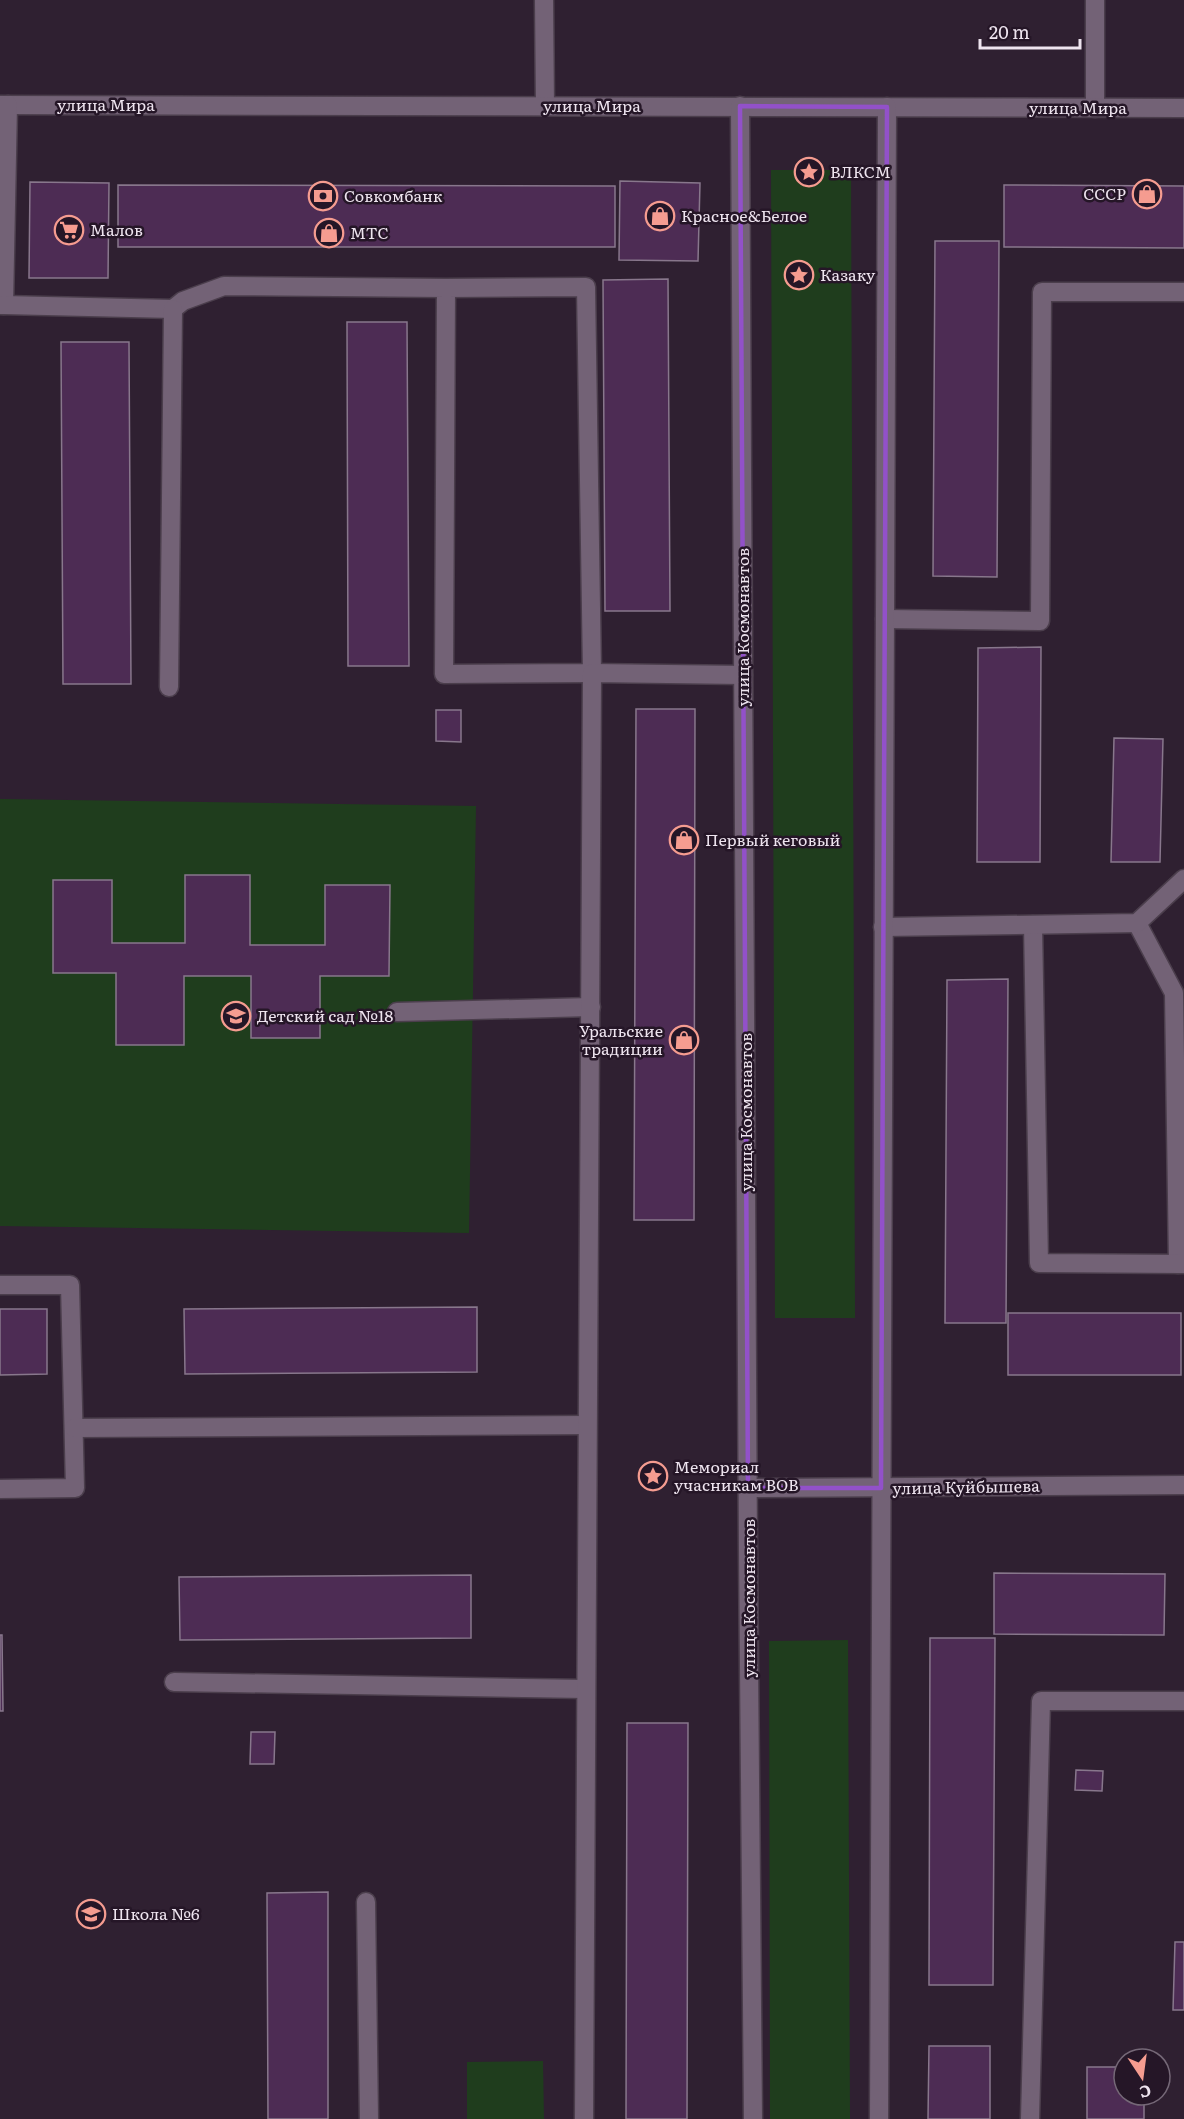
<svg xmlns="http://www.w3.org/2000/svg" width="1184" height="2119" viewBox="0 0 1184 2119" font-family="Literata,serif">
  <rect width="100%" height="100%" fill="#2f2031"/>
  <g fill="#1f3d1d">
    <polygon points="771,170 851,170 855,1318 775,1318"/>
    <polygon points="0,799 476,806 469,1233 0,1226"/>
    <polygon points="848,1640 850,2119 770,2119 769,1641"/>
    <polygon points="543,2061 544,2119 467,2119 467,2062"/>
  </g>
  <g fill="#4d2c54" stroke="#88778c" stroke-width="1.5">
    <polygon points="620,181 700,183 698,261 619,260"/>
    <polygon points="30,182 109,183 108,278 29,278"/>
    <polygon points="118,185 615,186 615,247 118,247"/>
    <polygon points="1004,185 1184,186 1184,248 1004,247"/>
    <polygon points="935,241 999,241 997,577 933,576"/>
    <polygon points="668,279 670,611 605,611 603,280"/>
    <polygon points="347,322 407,322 409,666 348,666"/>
    <polygon points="61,342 129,342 131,684 63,684"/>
    <polygon points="1041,647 1040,862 977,862 978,648"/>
    <polygon points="636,709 695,709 694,1220 634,1220"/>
    <polygon points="436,710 461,710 461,742 436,741"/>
    <polygon points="1114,738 1163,739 1160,862 1111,862"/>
    <polygon points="185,875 250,875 250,945 325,945 325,885 390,885 389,976 320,976 320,1038 251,1038 251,976 184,976 184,1045 116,1045 116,973 53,973 53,880 112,880 112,943 185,943"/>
    <polygon points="1008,979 1006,1323 945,1323 947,980"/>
    <polygon points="477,1307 477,1372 185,1374 184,1309"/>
    <polygon points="0,1309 47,1309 47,1374 0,1375"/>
    <rect x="1008" y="1313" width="173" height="62"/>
    <polygon points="994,1573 1165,1574 1164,1635 994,1634"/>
    <polygon points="471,1575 471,1638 180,1640 179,1577"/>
    <polygon points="0,1635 2,1635 3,1711 0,1711"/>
    <polygon points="930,1638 995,1638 993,1985 929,1985"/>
    <polygon points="627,1723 688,1723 687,2119 626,2119"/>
    <polygon points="251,1732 275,1732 274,1764 250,1764"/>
    <polygon points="1076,1770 1103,1771 1102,1791 1075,1790"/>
    <polygon points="328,1892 328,2119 268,2119 267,1893"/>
    <polygon points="1175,1942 1184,1942 1184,2010 1173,2010"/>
    <polygon points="929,2046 990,2046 990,2119 928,2119"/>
    <polygon points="1087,2067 1124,2067 1124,2095 1144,2095 1144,2119 1087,2119"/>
  </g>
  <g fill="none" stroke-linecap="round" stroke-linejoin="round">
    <g stroke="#4b3e4c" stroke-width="21">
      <g id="minor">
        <polyline points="544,0 545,106"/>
        <polyline points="1095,0 1095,108"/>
        <polyline points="0,105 1184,108"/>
        <polyline points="740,106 748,1551 753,2119"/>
        <polyline points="0,305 4,305 8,105"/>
        <polyline points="4,305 173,309 183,301 224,286 446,288 444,674 592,673 586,287 446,288"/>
        <polyline points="885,619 1040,621 1042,292 1184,292"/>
        <polyline points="169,687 173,309"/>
        <polyline points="1137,923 1174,993 1178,1264"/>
        <polyline points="1033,925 1039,1263 1184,1264"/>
        <polyline points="883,927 1137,923 1184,879"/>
        <polyline points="397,1012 591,1007"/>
        <polyline points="0,1285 70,1285 75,1488 0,1489"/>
        <polyline points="74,1428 587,1425"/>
        <polyline points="748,1488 1184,1485"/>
        <polyline points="174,1682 585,1689"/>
        <polyline points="366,1902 369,2119"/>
        <polyline points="584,2119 592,673 743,675"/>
        <polyline points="879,2119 887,107"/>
        <polyline points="1030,2119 1041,1701 1184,1701"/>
      </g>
    </g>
    <use href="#minor" stroke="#736276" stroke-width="18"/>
  </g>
  <path fill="none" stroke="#9251c9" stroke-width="4.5" stroke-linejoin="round" d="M740 106 887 107 881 1488H748Z"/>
  <defs>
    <g id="sight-ring" transform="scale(1.5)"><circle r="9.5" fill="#251627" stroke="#f59c90" stroke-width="1.5"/><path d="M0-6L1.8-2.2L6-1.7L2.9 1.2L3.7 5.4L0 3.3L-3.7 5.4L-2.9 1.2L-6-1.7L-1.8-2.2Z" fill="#f59c90"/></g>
    <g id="shop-ring" transform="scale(1.5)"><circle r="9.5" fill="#251627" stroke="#f59c90" stroke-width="1.5"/><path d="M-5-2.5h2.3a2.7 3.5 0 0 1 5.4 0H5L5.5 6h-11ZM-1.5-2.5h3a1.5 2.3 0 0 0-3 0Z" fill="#f59c90"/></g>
    <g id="bank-ring" transform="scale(1.5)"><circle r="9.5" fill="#251627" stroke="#f59c90" stroke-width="1.5"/><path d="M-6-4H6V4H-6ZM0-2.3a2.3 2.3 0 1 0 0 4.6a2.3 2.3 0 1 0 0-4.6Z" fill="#f59c90"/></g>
    <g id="supermarket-ring" transform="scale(1.5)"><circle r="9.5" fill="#251627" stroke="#f59c90" stroke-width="1.5"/><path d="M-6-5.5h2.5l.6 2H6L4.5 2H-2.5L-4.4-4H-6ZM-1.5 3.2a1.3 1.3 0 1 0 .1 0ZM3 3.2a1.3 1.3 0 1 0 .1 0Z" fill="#f59c90"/></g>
    <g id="school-ring" transform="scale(1.5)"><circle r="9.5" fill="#251627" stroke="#f59c90" stroke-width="1.5"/><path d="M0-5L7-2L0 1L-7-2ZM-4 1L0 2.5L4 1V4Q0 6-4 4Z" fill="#f59c90"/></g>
  </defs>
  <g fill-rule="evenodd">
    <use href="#sight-ring" x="809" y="172"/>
    <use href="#shop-ring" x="1147" y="194"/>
    <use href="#bank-ring" x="323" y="196"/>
    <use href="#shop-ring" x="660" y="216"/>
    <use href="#supermarket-ring" x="69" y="230"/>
    <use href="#shop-ring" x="329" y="233"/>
    <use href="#sight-ring" x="799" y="275"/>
    <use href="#shop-ring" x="684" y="840"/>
    <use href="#school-ring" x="236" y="1016"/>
    <use href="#shop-ring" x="684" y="1040"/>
    <use href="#sight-ring" x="653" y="1476"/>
    <use href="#school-ring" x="91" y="1914"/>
  </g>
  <g text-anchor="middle" stroke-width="5" stroke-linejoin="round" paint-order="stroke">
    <g font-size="16" fill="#eee4ef" stroke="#251627">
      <text x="106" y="111">улица Мира</text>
      <text x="592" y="112">улица Мира</text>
      <text x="1078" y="114">улица Мира</text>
      <text transform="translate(743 627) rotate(-90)" y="6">улица Космонавтов</text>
      <text transform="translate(746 1112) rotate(-90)" y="6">улица Космонавтов</text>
      <text transform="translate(966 1487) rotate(-1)" y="6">улица Куйбышева</text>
      <text transform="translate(749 1598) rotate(-90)" y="6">улица Космонавтов</text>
    </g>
    <g font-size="16" fill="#eee4ef" stroke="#251627" text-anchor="start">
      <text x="830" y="178">ВЛКСМ</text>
      <text x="1126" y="200" text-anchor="end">СССР</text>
      <text x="344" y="202">Совкомбанк</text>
      <text x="681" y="222">Красное&amp;Белое</text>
      <text x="90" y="236">Малов</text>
      <text x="350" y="239">МТС</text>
      <text x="820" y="281">Казаку</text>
      <text x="705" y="846">Первый кеговый</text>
      <text x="257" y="1022">Детский сад №18</text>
      <text x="663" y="1037" text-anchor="end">Уральские<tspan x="663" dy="18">традиции</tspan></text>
      <text x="674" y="1473">Мемориал<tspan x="674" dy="18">учасникам ВОВ</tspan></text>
      <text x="112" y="1920">Школа №6</text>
    </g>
  </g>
  <g transform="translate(1142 2077) rotate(167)"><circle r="28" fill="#251627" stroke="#756877" stroke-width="1.5"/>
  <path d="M0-4.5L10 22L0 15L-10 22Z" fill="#f59c90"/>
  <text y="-9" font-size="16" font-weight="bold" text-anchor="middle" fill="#eee4ef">С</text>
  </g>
  <path d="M980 39v9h100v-9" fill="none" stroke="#eee4ef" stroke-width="3"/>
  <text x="989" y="39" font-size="18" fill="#eee4ef" stroke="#251627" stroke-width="4.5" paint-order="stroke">20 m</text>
</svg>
